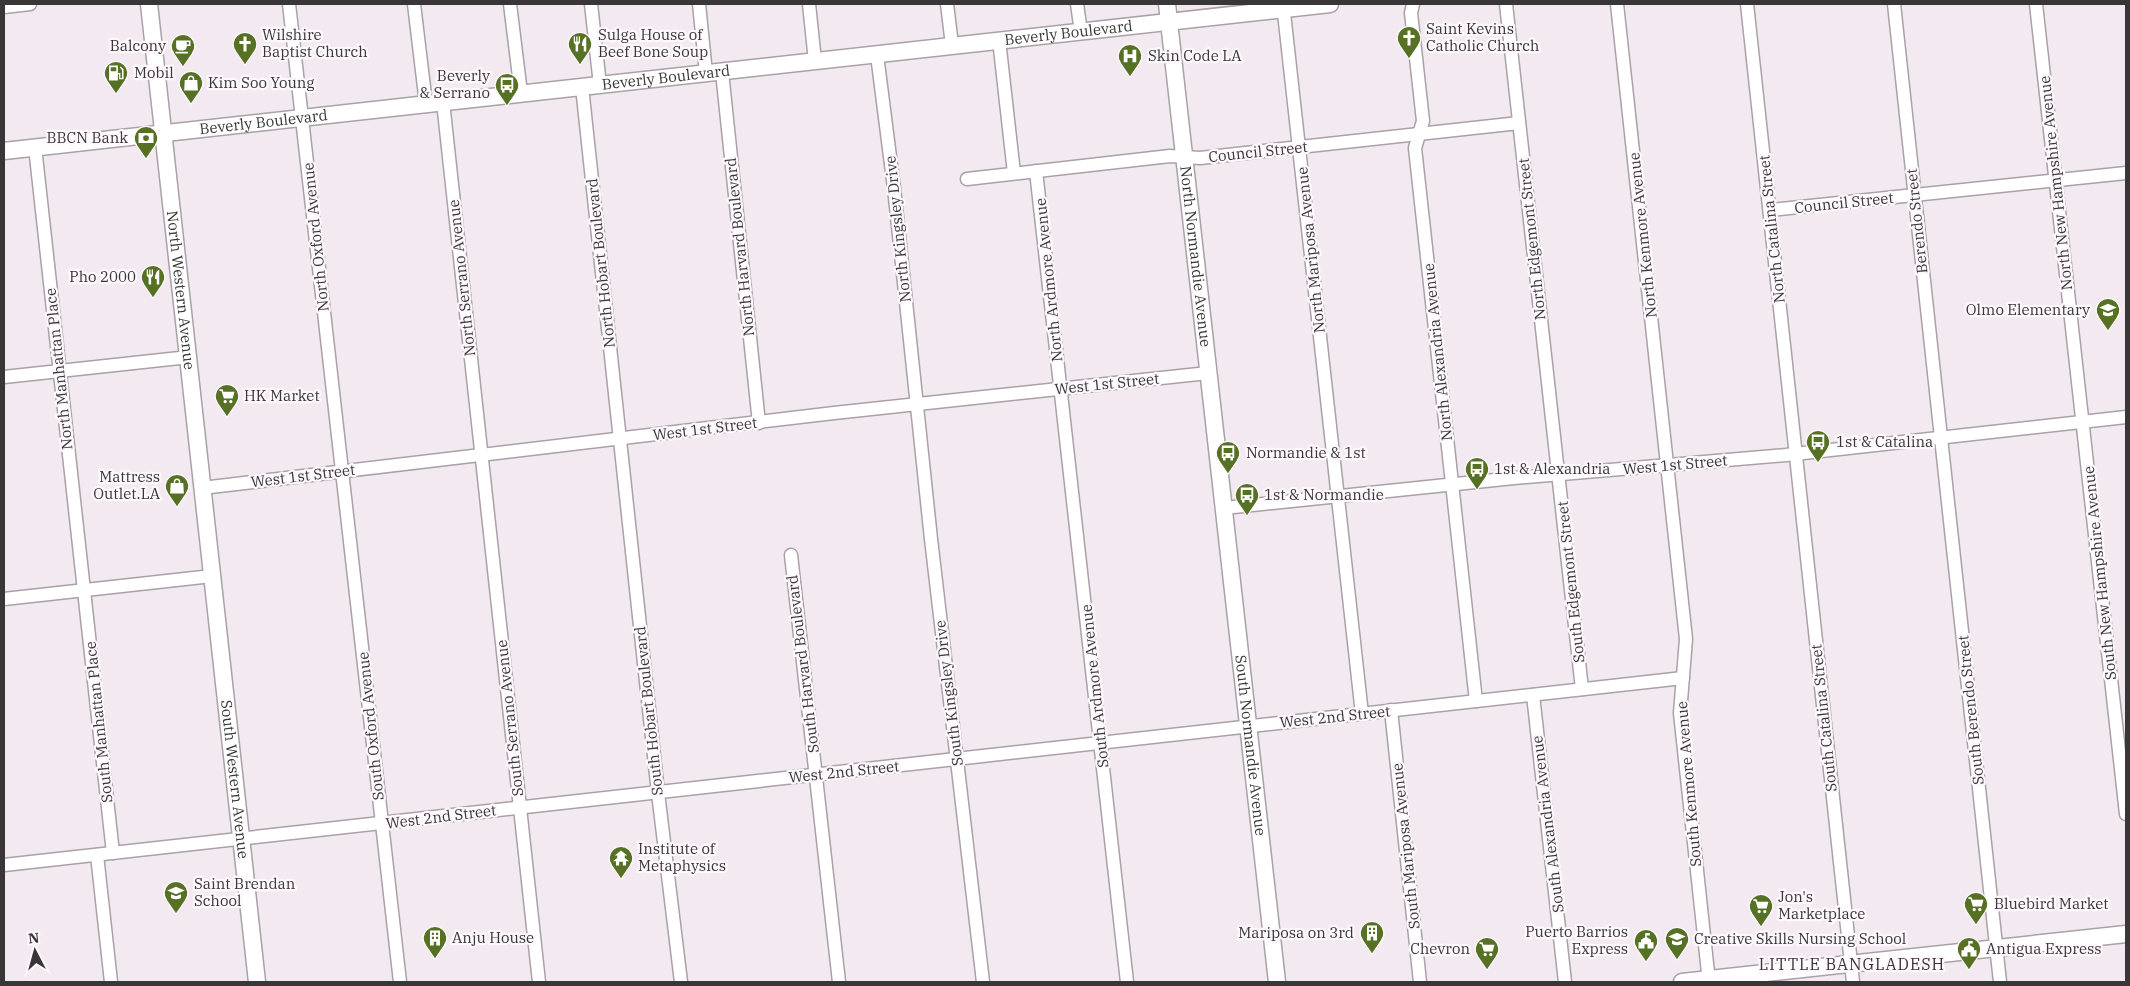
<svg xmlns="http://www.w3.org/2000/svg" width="2130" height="986" viewBox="0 0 2130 986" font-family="'IBM Plex Serif',serif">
  <rect width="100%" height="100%" fill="#f2eaf0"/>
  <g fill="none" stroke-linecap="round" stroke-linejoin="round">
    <g stroke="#a8a1a7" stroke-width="15">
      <g id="minor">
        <polyline points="289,4 400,982"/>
        <polyline points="414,4 426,104"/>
        <polyline points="510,4 521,93"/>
        <polyline points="591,4 600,85"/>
        <polyline points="699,4 706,73"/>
        <polyline points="809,4 815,61"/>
        <polyline points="947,4 952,45"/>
        <polyline points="1077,4 1081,32"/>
        <polyline points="1283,4 1362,714"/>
        <polyline points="1413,4 1411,13 1423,121 1415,148 1476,701"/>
        <polyline points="1506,4 1582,689"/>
        <polyline points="1617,4 1686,639 1680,713 1709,982"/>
        <polyline points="1747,4 1853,982"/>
        <polyline points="1894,4 2000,982"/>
        <polyline points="2036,4 2126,814"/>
        <polyline points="4,7 30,4"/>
        <polyline points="999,40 1014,173"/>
        <polyline points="877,55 894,188 931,539 983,982"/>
        <polyline points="722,72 759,423"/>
        <polyline points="582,87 658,793 681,982"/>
        <polyline points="443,102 539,982"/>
        <polyline points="35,147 113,853"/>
        <polyline points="1036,171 1127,982"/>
        <polyline points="967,179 1170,156 1200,158 1519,123"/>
        <polyline points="1770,210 2126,173"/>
        <polyline points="4,377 189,357"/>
        <polyline points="202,488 834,413 1208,373"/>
        <polyline points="1224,508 1514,478 1786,455 2126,417"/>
        <polyline points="791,555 839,982"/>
        <polyline points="4,599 212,576"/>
        <polyline points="1533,695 1565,982"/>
        <polyline points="1391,710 1420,982"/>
        <polyline points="97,855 111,982"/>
        <path d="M4 865C564 806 1123 737 1683 678"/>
      </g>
    </g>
    <g stroke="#a8a1a7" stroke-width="19">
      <g id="major">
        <path id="s1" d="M149 4 257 982"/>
        <path id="s2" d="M1167 4 1277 982"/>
        <path id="s3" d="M4 151 1330 4"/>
        <polyline points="1682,982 2126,934"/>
      </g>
    </g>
    <use href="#minor" stroke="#fff" stroke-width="12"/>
    <use href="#major" stroke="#fff" stroke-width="16"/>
  </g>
  <defs>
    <g id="church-pin" transform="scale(1.25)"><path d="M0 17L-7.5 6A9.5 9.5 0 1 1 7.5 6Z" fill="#567024" stroke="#fef8fd"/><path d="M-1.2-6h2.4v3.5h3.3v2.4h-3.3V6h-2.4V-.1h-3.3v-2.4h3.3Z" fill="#fff"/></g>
    <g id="restaurant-pin" transform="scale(1.25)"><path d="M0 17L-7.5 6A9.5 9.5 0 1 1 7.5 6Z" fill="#567024" stroke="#fef8fd"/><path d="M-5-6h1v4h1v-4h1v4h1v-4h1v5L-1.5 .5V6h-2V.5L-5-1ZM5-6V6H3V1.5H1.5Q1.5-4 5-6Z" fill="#fff"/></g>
    <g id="cafe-pin" transform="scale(1.25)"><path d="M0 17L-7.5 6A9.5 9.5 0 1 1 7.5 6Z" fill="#567024" stroke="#fef8fd"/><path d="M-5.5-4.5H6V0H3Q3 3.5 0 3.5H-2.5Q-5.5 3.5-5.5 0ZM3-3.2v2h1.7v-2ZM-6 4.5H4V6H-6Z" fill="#fff"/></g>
    <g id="hospital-pin" transform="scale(1.25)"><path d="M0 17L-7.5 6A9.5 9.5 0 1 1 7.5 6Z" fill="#567024" stroke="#fef8fd"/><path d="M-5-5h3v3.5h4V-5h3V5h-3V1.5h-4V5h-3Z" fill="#fff"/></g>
    <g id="fuel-pin" transform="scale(1.25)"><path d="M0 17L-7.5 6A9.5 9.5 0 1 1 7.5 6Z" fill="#567024" stroke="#fef8fd"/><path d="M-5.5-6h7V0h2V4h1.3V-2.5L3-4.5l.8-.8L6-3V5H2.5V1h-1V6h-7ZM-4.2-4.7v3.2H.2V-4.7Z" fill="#fff"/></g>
    <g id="shop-pin" transform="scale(1.25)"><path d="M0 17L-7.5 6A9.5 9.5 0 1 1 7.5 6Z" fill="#567024" stroke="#fef8fd"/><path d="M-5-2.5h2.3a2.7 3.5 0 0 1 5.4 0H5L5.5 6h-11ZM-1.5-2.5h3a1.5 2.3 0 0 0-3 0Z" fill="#fff"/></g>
    <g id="bus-pin" transform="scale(1.25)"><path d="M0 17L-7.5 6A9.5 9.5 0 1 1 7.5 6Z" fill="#567024" stroke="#fef8fd"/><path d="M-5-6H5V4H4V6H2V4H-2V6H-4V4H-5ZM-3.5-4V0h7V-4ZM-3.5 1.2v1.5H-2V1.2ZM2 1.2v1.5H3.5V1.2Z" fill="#fff"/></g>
    <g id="bank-pin" transform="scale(1.25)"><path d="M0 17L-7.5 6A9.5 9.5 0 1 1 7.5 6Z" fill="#567024" stroke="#fef8fd"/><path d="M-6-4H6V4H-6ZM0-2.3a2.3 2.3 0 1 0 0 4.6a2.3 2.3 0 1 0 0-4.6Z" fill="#fff"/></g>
    <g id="school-pin" transform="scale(1.25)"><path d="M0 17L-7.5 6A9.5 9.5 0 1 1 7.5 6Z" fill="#567024" stroke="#fef8fd"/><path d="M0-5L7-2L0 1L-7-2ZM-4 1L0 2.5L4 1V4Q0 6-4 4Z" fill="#fff"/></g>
    <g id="supermarket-pin" transform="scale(1.25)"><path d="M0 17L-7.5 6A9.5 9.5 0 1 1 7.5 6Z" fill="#567024" stroke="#fef8fd"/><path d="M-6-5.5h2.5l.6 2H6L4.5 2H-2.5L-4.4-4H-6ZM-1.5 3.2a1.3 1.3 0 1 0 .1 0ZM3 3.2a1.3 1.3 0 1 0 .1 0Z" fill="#fff"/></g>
    <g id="temple-pin" transform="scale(1.25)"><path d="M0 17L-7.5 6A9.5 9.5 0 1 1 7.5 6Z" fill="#567024" stroke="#fef8fd"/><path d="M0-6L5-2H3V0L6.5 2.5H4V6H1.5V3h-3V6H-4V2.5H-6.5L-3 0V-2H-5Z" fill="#fff"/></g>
    <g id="building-pin" transform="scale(1.25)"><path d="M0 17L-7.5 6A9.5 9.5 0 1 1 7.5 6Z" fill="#567024" stroke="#fef8fd"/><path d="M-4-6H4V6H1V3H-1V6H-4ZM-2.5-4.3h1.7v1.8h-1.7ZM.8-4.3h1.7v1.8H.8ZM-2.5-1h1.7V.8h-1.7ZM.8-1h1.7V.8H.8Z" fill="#fff"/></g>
    <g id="civic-pin" transform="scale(1.25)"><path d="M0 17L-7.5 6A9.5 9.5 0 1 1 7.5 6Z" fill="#567024" stroke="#fef8fd"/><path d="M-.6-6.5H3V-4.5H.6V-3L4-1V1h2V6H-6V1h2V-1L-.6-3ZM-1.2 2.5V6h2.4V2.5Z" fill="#fff"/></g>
  </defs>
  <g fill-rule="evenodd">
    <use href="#church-pin" x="1409" y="38"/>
    <use href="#church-pin" x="245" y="44"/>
    <use href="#restaurant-pin" x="580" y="44"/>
    <use href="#cafe-pin" x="183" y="46"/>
    <use href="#hospital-pin" x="1130" y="56"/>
    <use href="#fuel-pin" x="116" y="73"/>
    <use href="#shop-pin" x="191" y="83"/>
    <use href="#bus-pin" x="507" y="85"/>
    <use href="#bank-pin" x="146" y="138"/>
    <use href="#restaurant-pin" x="153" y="277"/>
    <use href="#school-pin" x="2108" y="310"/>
    <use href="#supermarket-pin" x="227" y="396"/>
    <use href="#bus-pin" x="1818" y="442"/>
    <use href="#bus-pin" x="1228" y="453"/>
    <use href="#bus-pin" x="1477" y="469"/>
    <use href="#shop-pin" x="177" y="486"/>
    <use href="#bus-pin" x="1247" y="495"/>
    <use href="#temple-pin" x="621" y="858"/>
    <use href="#school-pin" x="176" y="893"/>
    <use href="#supermarket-pin" x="1976" y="904"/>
    <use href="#supermarket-pin" x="1761" y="906"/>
    <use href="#building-pin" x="1372" y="933"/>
    <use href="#building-pin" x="435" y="938"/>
    <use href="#school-pin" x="1677" y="939"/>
    <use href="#civic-pin" x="1646" y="941"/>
    <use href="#supermarket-pin" x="1487" y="949"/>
    <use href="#civic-pin" x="1969" y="949"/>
  </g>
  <g text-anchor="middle" stroke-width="4.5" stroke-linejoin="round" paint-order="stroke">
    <g font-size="15" fill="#393638" stroke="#fef8fd" text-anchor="start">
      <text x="1426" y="34">Saint Kevins<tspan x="1426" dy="17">Catholic Church</tspan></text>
      <text x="262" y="40">Wilshire<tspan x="262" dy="17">Baptist Church</tspan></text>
      <text x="598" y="40">Sulga House of<tspan x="598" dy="17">Beef Bone Soup</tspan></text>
      <text x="166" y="51" text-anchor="end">Balcony</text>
      <text x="1148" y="61">Skin Code LA</text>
      <text x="134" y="78">Mobil</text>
      <text x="490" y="81" text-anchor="end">Beverly<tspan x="490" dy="17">&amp; Serrano</tspan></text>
      <text x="208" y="88">Kim Soo Young</text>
      <text x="128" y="143" text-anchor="end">BBCN Bank</text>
      <text x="136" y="282" text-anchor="end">Pho 2000</text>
      <text x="2090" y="315" text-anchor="end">Olmo Elementary</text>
      <text x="244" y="401">HK Market</text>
      <text x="1836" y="447">1st &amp; Catalina</text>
      <text x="1246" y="458">Normandie &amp; 1st</text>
      <text x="1494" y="474">1st &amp; Alexandria</text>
      <text x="160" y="482" text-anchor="end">Mattress<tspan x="160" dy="17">Outlet.LA</tspan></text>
      <text x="1264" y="500">1st &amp; Normandie</text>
      <text x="638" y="854">Institute of<tspan x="638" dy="17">Metaphysics</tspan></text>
      <text x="194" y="889">Saint Brendan<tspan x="194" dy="17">School</tspan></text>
      <text x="1778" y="902">Jon's<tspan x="1778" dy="17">Marketplace</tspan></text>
      <text x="1994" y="909">Bluebird Market</text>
      <text x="1628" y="937" text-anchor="end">Puerto Barrios<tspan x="1628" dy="17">Express</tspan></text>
      <text x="1354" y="938" text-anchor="end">Mariposa on 3rd</text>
      <text x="452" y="943">Anju House</text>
      <text x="1694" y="944">Creative Skills Nursing School</text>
      <text x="1470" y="954" text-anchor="end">Chevron</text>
      <text x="1986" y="954">Antigua Express</text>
    </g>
    <g font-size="15" fill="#393638" stroke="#fef8fd">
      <text dy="5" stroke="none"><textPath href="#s3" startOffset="1071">Beverly Boulevard</textPath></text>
      <text dy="5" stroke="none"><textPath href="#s3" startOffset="666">Beverly Boulevard</textPath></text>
      <text dy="5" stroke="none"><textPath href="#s3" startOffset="261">Beverly Boulevard</textPath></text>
      <text transform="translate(1258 152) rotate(-6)" y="5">Council Street</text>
      <text transform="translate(2056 183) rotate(-96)" y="5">North New Hampshire Avenue</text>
      <text transform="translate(1844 203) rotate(-6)" y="5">Council Street</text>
      <text transform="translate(1917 221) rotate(-96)" y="5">Berendo Street</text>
      <text transform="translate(898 229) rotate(-96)" y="5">North Kingsley Drive</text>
      <text transform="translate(1772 229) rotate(-96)" y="5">North Catalina Street</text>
      <text transform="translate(1643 235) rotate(-96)" y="5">North Kenmore Avenue</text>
      <text transform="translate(316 237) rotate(-96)" y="5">North Oxford Avenue</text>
      <text transform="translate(1532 239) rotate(-96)" y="5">North Edgemont Street</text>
      <text transform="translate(740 247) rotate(-96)" y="5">North Harvard Boulevard</text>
      <text transform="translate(1311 250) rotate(-96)" y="5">North Mariposa Avenue</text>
      <text dy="5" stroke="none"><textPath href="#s2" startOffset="254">North Normandie Avenue</textPath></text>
      <text transform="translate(601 263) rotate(-96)" y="5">North Hobart Boulevard</text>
      <text transform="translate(462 278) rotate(-96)" y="5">North Serrano Avenue</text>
      <text transform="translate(1049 280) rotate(-96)" y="5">North Ardmore Avenue</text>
      <text dy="5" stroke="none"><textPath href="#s1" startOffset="288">North Western Avenue</textPath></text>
      <text transform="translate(1438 352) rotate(-96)" y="5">North Alexandria Avenue</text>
      <text transform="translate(59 369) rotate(-96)" y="5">North Manhattan Place</text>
      <text transform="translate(1107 384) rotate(-6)" y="5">West 1st Street</text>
      <text transform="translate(705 429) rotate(-7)" y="5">West 1st Street</text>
      <text transform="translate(1675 465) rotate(-5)" y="5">West 1st Street</text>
      <text transform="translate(303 476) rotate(-7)" y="5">West 1st Street</text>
      <text transform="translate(2100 573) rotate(-96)" y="5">South New Hampshire Avenue</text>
      <text transform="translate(1571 582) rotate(-96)" y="5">South Edgemont Street</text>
      <text transform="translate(803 664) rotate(-97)" y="5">South Harvard Boulevard</text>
      <text transform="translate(1095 686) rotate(-96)" y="5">South Ardmore Avenue</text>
      <text transform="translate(949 693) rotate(-97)" y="5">South Kingsley Drive</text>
      <text transform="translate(1971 710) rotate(-96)" y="5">South Berendo Street</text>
      <text transform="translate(649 711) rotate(-96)" y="5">South Hobart Boulevard</text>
      <text transform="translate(1335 717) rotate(-6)" y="5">West 2nd Street</text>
      <text transform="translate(510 718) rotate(-96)" y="5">South Serrano Avenue</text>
      <text transform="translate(1824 718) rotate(-96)" y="5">South Catalina Street</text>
      <text transform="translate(99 722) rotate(-96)" y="5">South Manhattan Place</text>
      <text transform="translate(371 726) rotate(-96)" y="5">South Oxford Avenue</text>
      <text dy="5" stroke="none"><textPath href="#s2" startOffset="746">South Normandie Avenue</textPath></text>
      <text transform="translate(844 772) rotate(-6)" y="5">West 2nd Street</text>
      <text dy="5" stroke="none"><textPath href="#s1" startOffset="780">South Western Avenue</textPath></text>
      <text transform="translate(1689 784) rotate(-95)" y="5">South Kenmore Avenue</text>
      <text transform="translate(441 817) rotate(-7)" y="5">West 2nd Street</text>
      <text transform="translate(1548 824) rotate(-97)" y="5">South Alexandria Avenue</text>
      <text transform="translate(1406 846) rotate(-96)" y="5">South Mariposa Avenue</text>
    </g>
    <g font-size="16" letter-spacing="1" fill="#393638" stroke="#fef8fd">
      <text x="1852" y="970">LITTLE BANGLADESH</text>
    </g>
  </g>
  <rect width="2130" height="986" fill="none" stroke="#393638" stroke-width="10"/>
  <g transform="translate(35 951) rotate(354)" stroke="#fef8fd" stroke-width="4" paint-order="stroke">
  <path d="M0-4L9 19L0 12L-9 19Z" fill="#393638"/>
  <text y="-8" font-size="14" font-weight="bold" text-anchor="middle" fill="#393638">N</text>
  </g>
</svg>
